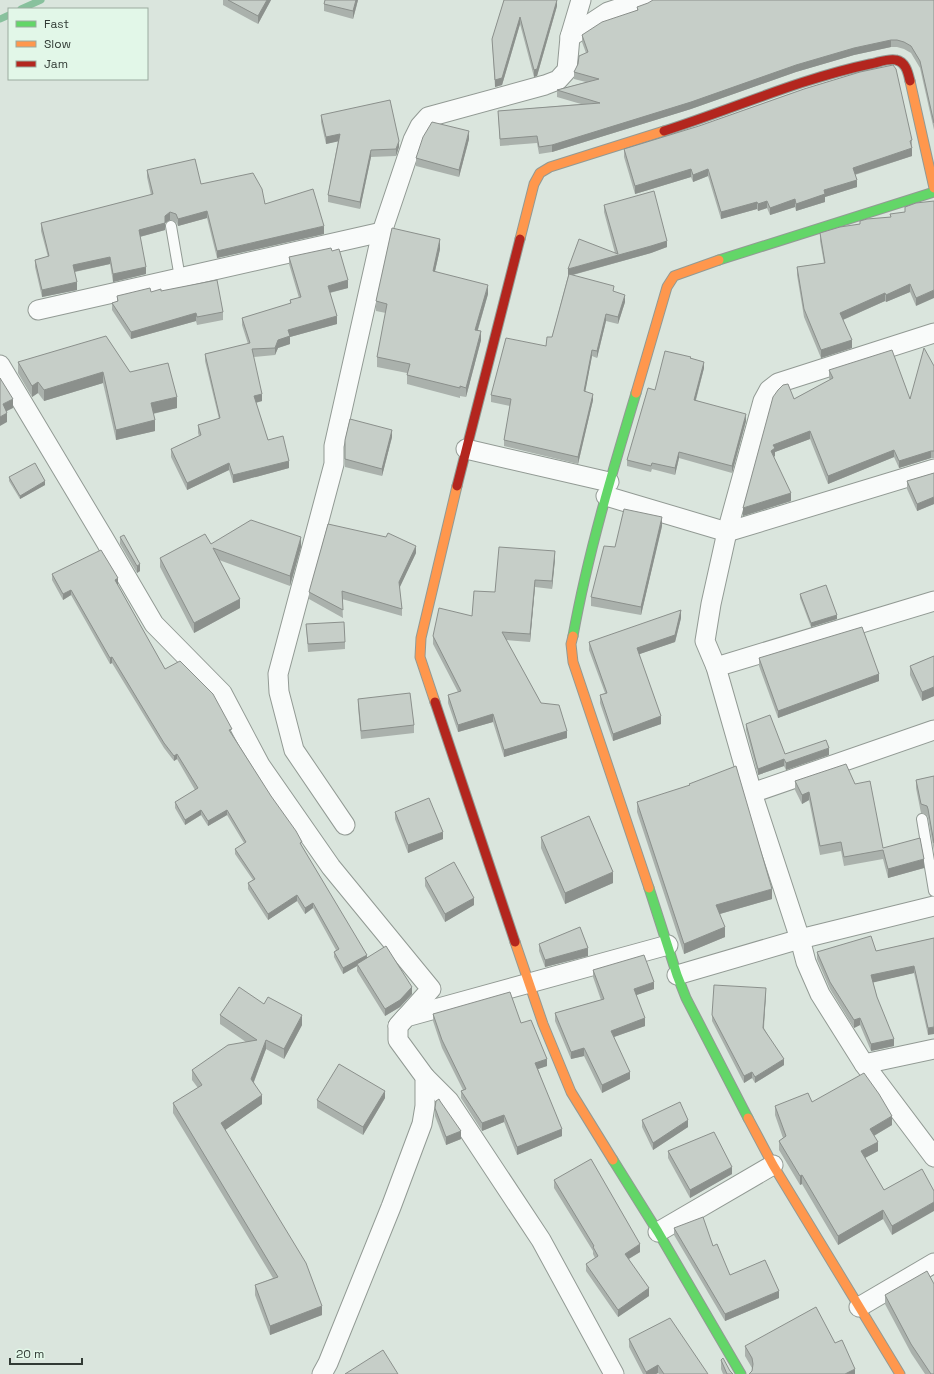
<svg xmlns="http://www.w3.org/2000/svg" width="934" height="1374" viewBox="0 0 934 1374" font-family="'Space Grotesk',sans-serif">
  <rect width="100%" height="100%" fill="#dae5dd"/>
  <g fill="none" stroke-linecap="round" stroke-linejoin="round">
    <g stroke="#88c19d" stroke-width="7">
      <polyline points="21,9 41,0"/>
      <polyline points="0,19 9,15"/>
    </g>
    <g stroke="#929a94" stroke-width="12">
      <g id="lane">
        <polyline points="171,226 180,278"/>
        <polyline points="922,819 934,891"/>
      </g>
    </g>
    <g stroke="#929a94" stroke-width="21">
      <g id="street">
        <polyline points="570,37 608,12 645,0"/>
        <polyline points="38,310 382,232"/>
        <polyline points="934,333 778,383 769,390 763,401 727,532 711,604 705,641 716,667 752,793 800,939 806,962 820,994 864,1064 934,1157"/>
        <polyline points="0,365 103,537 154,624 222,693 260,765 331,867 431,989 398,1026"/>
        <polyline points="466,449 609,482"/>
        <polyline points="606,496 727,532 934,469"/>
        <polyline points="716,667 934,601"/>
        <polyline points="752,793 934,730"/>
        <polyline points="345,825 294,750 279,692 278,674 334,464 334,446 382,232 413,140 420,126 428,117 545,85 558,80 567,70 570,37 581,0"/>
        <polyline points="677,975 800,939 934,906"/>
        <polyline points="864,1064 934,1049"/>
        <polyline points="425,1077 449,1101 541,1240 614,1374"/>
        <polyline points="658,1232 773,1165"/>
        <polyline points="859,1307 934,1263"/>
        <polyline points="322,1374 328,1363 391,1207 422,1124 425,1106 425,1077 398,1040 398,1026 406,1017 668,945"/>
      </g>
    </g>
    <g stroke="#929a94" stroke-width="11">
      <g id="fast">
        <polyline points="719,260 934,192"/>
        <path d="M573 636C588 553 612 473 636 393"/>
        <polyline points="649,888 677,975 686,998 748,1118"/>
        <polyline points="613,1160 658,1232 741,1374"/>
      </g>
    </g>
    <g stroke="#929a94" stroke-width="11">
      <g id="slow">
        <polyline points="910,81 934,188"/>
        <polyline points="520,239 534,184 540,173 550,167 664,131"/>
        <polyline points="636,393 667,287 674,276 719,260"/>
        <polyline points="573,636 571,644 573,662 649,888"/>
        <polyline points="435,702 420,657 421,638 457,486"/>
        <polyline points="515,942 543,1024 571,1092 613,1160"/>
        <polyline points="748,1118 773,1165 900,1374"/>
      </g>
    </g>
    <g stroke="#929a94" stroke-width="11">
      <g id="jam">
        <path d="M664 131C733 109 799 79 870 64 877 63 889 58 896 60 906 62 908 73 910 81"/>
        <polyline points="457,486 520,239"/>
        <polyline points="435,702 515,942"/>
      </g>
    </g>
    <use href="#lane" stroke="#f9fbfa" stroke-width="10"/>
    <use href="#street" stroke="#f9fbfa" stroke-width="19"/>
    <use href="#fast" stroke="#63d668" stroke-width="9"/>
    <use href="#slow" stroke="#ff974d" stroke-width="9"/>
    <use href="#jam" stroke="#b3261e" stroke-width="9"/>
  </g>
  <g fill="#aab1ac">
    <polygon points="223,0 271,0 258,24 223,5"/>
    <polygon points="325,0 358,0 353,19 324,11 324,4"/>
    <polygon points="504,0 557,6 537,76 534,77 520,24 502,85 495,87 492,39"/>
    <polygon points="934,0 934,130 920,68 911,53 904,49 897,47 891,47 854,55 796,72 691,109 552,152 539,154 537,143 500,146 498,111 581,104 557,97 557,90 586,82 574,79 574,72 586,53 582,42 582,35 637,10 637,7"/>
    <polygon points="321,115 399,147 396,156 371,157 360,209 328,202 328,195 338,141 326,144 321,122"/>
    <polygon points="469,139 459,177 416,166 416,158"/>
    <polygon points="912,140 912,156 855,175 857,187 825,197 825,202 796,211 795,207 770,215 767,208 758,211 757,209 721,219 708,176 693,182 691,177 635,194 624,157 624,149"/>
    <polygon points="147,170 201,184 265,204 324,234 217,258 207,218 178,226 176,222 170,220 165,223 165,230 140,237 146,274 113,282 110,264 75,272 77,290 42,297 35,267 35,260 48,257 41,231 41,223 151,195 147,177"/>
    <polygon points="916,203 916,306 910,292 886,302 885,301 843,320 852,348 821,358 804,317 797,275 797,267 824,263 820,241 820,233 890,217 905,212 905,207"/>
    <polygon points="604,205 667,247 651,253 573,275 625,302 618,324 606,321 597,358 592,356 585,392 593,400 578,464 504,446 504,440 510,406 491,402 491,395 546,346 552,337 568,276 615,253 604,212"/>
    <polygon points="440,249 435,271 488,294 478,330 481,340 466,397 460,396 460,398 407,384 407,373 377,367 377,357 386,313 376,311 376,301"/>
    <polygon points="332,251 348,288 330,293 337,324 290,337 290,344 278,348 275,355 253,357 262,401 256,403 268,440 289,468 233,483 229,470 187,490 171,457 171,449 199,436 198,433 198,425 219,419 205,361 205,354 248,344 242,325 242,318 290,304 290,300 299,298 289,264 289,257"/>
    <polygon points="161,291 223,312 223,320 197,325 196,321 131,339 112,310 112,303 117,302 117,296"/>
    <polygon points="691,358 704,368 696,400 746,421 732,473 679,458 675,475 652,469 651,472 627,466 627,460 655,390"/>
    <polygon points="18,362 130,372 177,408 153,414 155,431 116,440 103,383 44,401 38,393 32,397 18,373"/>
    <polygon points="934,366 934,458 931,458 899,468 894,457 828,484 810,439 775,452 775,456 774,457 791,501 743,516 794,399 830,380 829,378 829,370 910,399"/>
    <polygon points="392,437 382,476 345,467 345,440"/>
    <polygon points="934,473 934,504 917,511 907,489 907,481"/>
    <polygon points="9,477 45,485 20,499 9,481"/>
    <polygon points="662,526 641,615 591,606 591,597 615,547"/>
    <polygon points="120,537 140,571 137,573 120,544"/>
    <polygon points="211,544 301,547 290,586 219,560 240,608 194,633 160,567 160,558"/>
    <polygon points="416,553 399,588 402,609 402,616 342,599 343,618 309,599 309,592"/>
    <polygon points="555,559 552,589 535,587 530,642 506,640 541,703 567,738 504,757 493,722 458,732 448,703 448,695 458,692 433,644 433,636 472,616 495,592"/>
    <polygon points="52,574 118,584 117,584 165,669 232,734 302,846 367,958 412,994 400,1007 385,1016 357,971 357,966 343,974 334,957 334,952 336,950 313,908 305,914 297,901 268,920 248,889 248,883 253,880 235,854 235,849 244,843 227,815 208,826 201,815 185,825 175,808 175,802 195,790 177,759 174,761 164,748 112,663 110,664 71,595 63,600 52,580"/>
    <polygon points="800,594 837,619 811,627 800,598"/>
    <polygon points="681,618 675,642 639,654 661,724 613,741 600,703 600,695 605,693 589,650 589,642"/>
    <polygon points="306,624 345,642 345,649 308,652"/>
    <polygon points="934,656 934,696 922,701 910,675 910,666"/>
    <polygon points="759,658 879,681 778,718 759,666"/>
    <polygon points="358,699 414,725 414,733 361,739 358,707"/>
    <polygon points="746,724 785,754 829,755 786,770 784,766 758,775 746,730"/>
    <polygon points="934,776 934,851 928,818 927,815 921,813 916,788 916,780"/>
    <polygon points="795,781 883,848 924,868 888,878 883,859 844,866 841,851 820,855 809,800 802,804 795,790"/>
    <polygon points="637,802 772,899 720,914 725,937 684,954 637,812"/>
    <polygon points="395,812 443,839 408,853 395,819"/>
    <polygon points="541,837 613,883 565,904 541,848"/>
    <polygon points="425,878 474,905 445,922 425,886"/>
    <polygon points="934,938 928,1035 914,973 873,982 877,997 894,1046 871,1051 860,1025 854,1028 830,989 817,959 817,952 876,951"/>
    <polygon points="539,944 588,956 545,967 539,951"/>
    <polygon points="593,970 654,989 636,995 645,1026 614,1037 630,1079 602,1093 584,1056 571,1059 555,1021 555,1013 601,1000 593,977"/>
    <polygon points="766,994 764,1028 784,1065 755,1083 752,1078 744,1083 712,1021 712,1015"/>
    <polygon points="264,1004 302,1025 284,1059 266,1049 254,1082 262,1104 225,1130 322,1315 270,1335 255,1295 255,1285 273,1278 173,1113 173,1103 198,1088 192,1080 192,1070 246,1042 220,1024 220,1015"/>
    <polygon points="433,1014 521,1023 547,1066 538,1069 562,1136 517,1155 504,1122 482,1131 461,1098 461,1091 463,1090 442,1048 433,1021"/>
    <polygon points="385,1098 363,1135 317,1108 317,1100"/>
    <polygon points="812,1102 892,1125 874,1136 878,1151 865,1158 884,1190 922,1169 892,1235 883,1219 838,1245 802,1184 800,1185 779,1150 779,1141 783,1138 775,1115 775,1106"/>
    <polygon points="435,1108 461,1139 446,1145 435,1116"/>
    <polygon points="642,1120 688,1127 653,1150 642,1127"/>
    <polygon points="668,1151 732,1174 690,1198 668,1158"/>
    <polygon points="554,1180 640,1252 629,1259 649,1296 618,1317 586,1271 586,1264 595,1258 593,1254 593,1251 554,1188"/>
    <polygon points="674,1228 713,1246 730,1275 779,1298 725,1321 674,1235"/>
    <polygon points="885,1295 934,1374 925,1374 911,1353 885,1304"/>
    <polygon points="629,1339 708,1374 659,1374 658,1373 656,1374 643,1374 629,1347"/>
    <polygon points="835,1343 855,1374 752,1371 752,1368 745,1356 745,1346"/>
    <polygon points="721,1360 733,1374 723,1374 721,1369"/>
  </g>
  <g fill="#8b908c">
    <polygon points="267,0 271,0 258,24 258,16"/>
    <polygon points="356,0 358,0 353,19 353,11"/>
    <polygon points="557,0 557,6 537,76 534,77 534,70"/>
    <polygon points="520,17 520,24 502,85 495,87 495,80"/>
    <polygon points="891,40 891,47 854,55 796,72 691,109 552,152 552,145 796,65 854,48"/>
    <polygon points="469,131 469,139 459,177 459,170"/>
    <polygon points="340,134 340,141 326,144 326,137"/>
    <polygon points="399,141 399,147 396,156 396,149"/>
    <polygon points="912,148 912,156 853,175 853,168"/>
    <polygon points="371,150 371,157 360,209 360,202"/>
    <polygon points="691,169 691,177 635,194 635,186"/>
    <polygon points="708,169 708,176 693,182 693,175"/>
    <polygon points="857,180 857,187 825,197 825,202 796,211 796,204 824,190"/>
    <polygon points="795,199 795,207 770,215 770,208"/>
    <polygon points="767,201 767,208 758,211 758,204"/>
    <polygon points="757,202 757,209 721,219 721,212"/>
    <polygon points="207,211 207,218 178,226 178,219"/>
    <polygon points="170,212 170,220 165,223 165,230 139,237 139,230 165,216"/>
    <polygon points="324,226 324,234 217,258 217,251"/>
    <polygon points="440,239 440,249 433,280 433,271"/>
    <polygon points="667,241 667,247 651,253 568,276 568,269"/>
    <polygon points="110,257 110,264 73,272 73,265"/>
    <polygon points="146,267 146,274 113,282 113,274"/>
    <polygon points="348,280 348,288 328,293 328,286"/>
    <polygon points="77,282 77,290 42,297 42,290"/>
    <polygon points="910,284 910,292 886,302 886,295"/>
    <polygon points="488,285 488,294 475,339 475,330"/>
    <polygon points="934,290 934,298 916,306 916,298"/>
    <polygon points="885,293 885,301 840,321 840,313"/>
    <polygon points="625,295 625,302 618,324 618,317"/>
    <polygon points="196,313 196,321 131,339 131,332"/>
    <polygon points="606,314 606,321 597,358 597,351"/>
    <polygon points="337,316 337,324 290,337 290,344 278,348 275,355 275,348 278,340 288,330"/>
    <polygon points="481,331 481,340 466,397 466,388"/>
    <polygon points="852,340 852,348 821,358 821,350"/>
    <polygon points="592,350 592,356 584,398 584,391"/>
    <polygon points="704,362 704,368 694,406 694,400"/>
    <polygon points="103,372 103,383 44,401 44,390"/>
    <polygon points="38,382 38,393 32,397 32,386"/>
    <polygon points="262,394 262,401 254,403 254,396"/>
    <polygon points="593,394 593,400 578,464 578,457"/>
    <polygon points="177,397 177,408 151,414 151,403"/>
    <polygon points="13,399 13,408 3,413 3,404"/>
    <polygon points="7,413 7,422 0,426 0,417"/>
    <polygon points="746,414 746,421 732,473 732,466"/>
    <polygon points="155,420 155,431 116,440 116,430"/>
    <polygon points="392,430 392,437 382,476 382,469"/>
    <polygon points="810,431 810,439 775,452 775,456 771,458 771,451 773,445"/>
    <polygon points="894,450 894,457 828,484 828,476"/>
    <polygon points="931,451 931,458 899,468 899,461"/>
    <polygon points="679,452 679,458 675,475 675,468"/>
    <polygon points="289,461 289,468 233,483 233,475"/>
    <polygon points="229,463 229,470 187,490 187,483"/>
    <polygon points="45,481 45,485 20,499 20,496"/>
    <polygon points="791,493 791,501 743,516 743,508"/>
    <polygon points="934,497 934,504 917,511 917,504"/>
    <polygon points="662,517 662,526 641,615 641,607"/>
    <polygon points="301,537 301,547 290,586 290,576"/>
    <polygon points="416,546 416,553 399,589 399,582"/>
    <polygon points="555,551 555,559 552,589 552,581"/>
    <polygon points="140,564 140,571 137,573 137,566"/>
    <polygon points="118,578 118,584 115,586 115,580"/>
    <polygon points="535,580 535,587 530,642 530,634"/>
    <polygon points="71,590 71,595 63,600 63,594"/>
    <polygon points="240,599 240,608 194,633 194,623"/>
    <polygon points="681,610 681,618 675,642 637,655 637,648"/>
    <polygon points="837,615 837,619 811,627 811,623"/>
    <polygon points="112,657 112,663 110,664 110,658"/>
    <polygon points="879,674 879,681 778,718 778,711"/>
    <polygon points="934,687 934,696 922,701 922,692"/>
    <polygon points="493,714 493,722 458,732 458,725"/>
    <polygon points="661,716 661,724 613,741 613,734"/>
    <polygon points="567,731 567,738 504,757 504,750"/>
    <polygon points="829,748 829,755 786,770 786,763"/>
    <polygon points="177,754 177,759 174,761 174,756"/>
    <polygon points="784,759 784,766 758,775 758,769"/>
    <polygon points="809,792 809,800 802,804 802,795"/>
    <polygon points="201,810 201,815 185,825 185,820"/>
    <polygon points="227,810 227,815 208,826 208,821"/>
    <polygon points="443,832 443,839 408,853 408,845"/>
    <polygon points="924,859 924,868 888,878 888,869"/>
    <polygon points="613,872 613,883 565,904 565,893"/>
    <polygon points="772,889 772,899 716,915 716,905"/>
    <polygon points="297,895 297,901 268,920 268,914"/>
    <polygon points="474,898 474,905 445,922 445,914"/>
    <polygon points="313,903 313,908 305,914 305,908"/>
    <polygon points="725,927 725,937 684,954 684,944"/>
    <polygon points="588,948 588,956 545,967 545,960"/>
    <polygon points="367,955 367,961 357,964 357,966 343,974 343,968"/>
    <polygon points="914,966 914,973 871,983 871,975"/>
    <polygon points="654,982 654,989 634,996 634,989"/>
    <polygon points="412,987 412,994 400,1007 385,1016 385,1009"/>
    <polygon points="766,988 766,994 763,1034 763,1028"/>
    <polygon points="302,1015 302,1025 284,1059 284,1049"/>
    <polygon points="645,1018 645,1026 611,1038 611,1031"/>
    <polygon points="860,1018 860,1025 854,1028 854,1020"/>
    <polygon points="934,1027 934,1034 928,1035 928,1028"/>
    <polygon points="894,1039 894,1046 871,1051 871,1044"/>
    <polygon points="266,1040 266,1049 251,1089 251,1079"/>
    <polygon points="584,1048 584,1056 571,1059 571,1052"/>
    <polygon points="547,1059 547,1066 535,1070 535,1063"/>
    <polygon points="784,1059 784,1065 755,1083 755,1077"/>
    <polygon points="630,1072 630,1079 602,1093 602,1085"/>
    <polygon points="752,1072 752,1078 744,1083 744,1076"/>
    <polygon points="385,1091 385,1098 363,1135 363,1127"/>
    <polygon points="262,1095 262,1104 221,1133 221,1123"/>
    <polygon points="504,1115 504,1122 482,1131 482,1123"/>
    <polygon points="892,1116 892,1125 870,1138 870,1129"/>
    <polygon points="688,1120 688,1127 653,1150 653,1143"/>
    <polygon points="562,1129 562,1136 517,1155 517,1147"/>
    <polygon points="461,1131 461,1139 446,1145 446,1137"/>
    <polygon points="878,1142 878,1151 861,1160 861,1151"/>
    <polygon points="732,1167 732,1174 690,1198 690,1190"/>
    <polygon points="802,1175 802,1184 800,1185 800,1176"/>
    <polygon points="934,1202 934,1211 892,1235 892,1226"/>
    <polygon points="883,1210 883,1219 838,1245 838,1236"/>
    <polygon points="640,1244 640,1252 625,1261 625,1254"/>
    <polygon points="649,1288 649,1296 618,1317 618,1310"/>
    <polygon points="779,1291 779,1298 725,1321 725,1314"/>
    <polygon points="322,1306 322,1315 270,1335 270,1326"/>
    <polygon points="658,1365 658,1373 656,1374 646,1374 646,1372"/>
    <polygon points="855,1369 855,1374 845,1374"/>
  </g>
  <g fill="#c6cec8" stroke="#8b908c">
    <polygon points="228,0 267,0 258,16"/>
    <polygon points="325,0 356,0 353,11 324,4"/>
    <polygon points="504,0 557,0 537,69 534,70 520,17 502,78 495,80 492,39"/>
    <polygon points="653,0 934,0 934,123 920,61 911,46 904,42 897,40 891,40 854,48 796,65 691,102 552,145 539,147 537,136 500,139 498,111 600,103 557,90 599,79 574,72 578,64 579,56 588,52 582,35 602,22 638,10 637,7 648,3"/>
    <polygon points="893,65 896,69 912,140 910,141 912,148 853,168 857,180 824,190 825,194 796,204 795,199 770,208 767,201 758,204 757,202 721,212 708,169 693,175 691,169 635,186 624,149 699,126 804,89 860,72"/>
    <polygon points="390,100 399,141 396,149 371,150 360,202 328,195 340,134 326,137 321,115"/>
    <polygon points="432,122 469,131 459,170 416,158 423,137"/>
    <polygon points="195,159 201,184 253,173 262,189 265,204 313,189 324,226 217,251 207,211 178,219 176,214 170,212 165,216 165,223 139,230 146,267 113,274 110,257 73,265 77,282 42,290 35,260 49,256 41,223 153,194 147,170"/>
    <polygon points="654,191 667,241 651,246 568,269 579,239 618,254 604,205"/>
    <polygon points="934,201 934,290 916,298 910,284 886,295 885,293 840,313 852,340 821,350 804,309 797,267 825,263 820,233 840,227 860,224 860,221 867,219 891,217 890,214 905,212 905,207 916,203"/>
    <polygon points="392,228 440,239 433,271 488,285 475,330 481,331 466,388 460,386 460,388 407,375 410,364 377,357 387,304 376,301"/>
    <polygon points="331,248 332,251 339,249 348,280 328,286 337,316 288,330 290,336 278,340 275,348 252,349 262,394 254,396 268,440 283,436 289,461 233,475 229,463 187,483 171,449 201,435 198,425 220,418 205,354 250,343 242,318 291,303 290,300 301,297 289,257"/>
    <polygon points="569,274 614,286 613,291 625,295 618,317 606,314 597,351 592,350 584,391 593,394 578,457 504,440 511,399 491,395 506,338 546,346 547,337 552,337"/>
    <polygon points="217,280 223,312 197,317 196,313 131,332 112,303 118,301 117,296 150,288 151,292 161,289 161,291"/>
    <polygon points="106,336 130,372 168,363 177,397 151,403 155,420 116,430 103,372 44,390 38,382 32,386 18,362"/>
    <polygon points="924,348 934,366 934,451 931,451 899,461 894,450 828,476 810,431 773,445 775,448 771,451 791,493 743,508 773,397 778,390 783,385 788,384 794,399 833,378 829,370 892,350 910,399"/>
    <polygon points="665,351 691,357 690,358 704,362 694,400 746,414 732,466 679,452 675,468 652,463 651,466 627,460 648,388 655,390"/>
    <polygon points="0,378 13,399 3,404 7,413 0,417"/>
    <polygon points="350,419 392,430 382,469 345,459 345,440"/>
    <polygon points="35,463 45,481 20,496 9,477"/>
    <polygon points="934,473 934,497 917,504 907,481"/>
    <polygon points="624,509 662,517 641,607 591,597 604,546 615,547"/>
    <polygon points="251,520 301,537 290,576 213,548 240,599 194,623 160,558 205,534 211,544"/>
    <polygon points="328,524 386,537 388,533 416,546 399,582 402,609 342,591 343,610 309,592"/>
    <polygon points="124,535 140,564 137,566 120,537"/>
    <polygon points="499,547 555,551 552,581 535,580 530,634 502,632 541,703 559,705 567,731 504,750 493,714 458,725 448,695 461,691 433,636 439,608 472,616 474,591 495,592"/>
    <polygon points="101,550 118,578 115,580 165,669 180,661 213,694 232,729 229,730 271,796 296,831 302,842 300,843 367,955 343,968 334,952 339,949 313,903 305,908 297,895 268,914 248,883 255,879 235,849 246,842 227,810 208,821 201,810 185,820 175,802 198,788 177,754 174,756 164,743 112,657 110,658 71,590 63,594 52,574"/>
    <polygon points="826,585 837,615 811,623 800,594"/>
    <polygon points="681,610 675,635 637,648 661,716 613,734 600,695 607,693 589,642"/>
    <polygon points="344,622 345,642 308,644 306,624"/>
    <polygon points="862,627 879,674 778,711 759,658"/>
    <polygon points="934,656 934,687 922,692 910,666"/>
    <polygon points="410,693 414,725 361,731 358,699"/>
    <polygon points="770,715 785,754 826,740 829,748 786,763 784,759 758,769 746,724"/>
    <polygon points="846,764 855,784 870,781 883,848 920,838 924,859 888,869 883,850 844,857 841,842 820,846 809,792 802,795 795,781"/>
    <polygon points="736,766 772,889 716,905 725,927 684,944 637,802 690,785 689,784"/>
    <polygon points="934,776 934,843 928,809 927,806 921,804 916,780"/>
    <polygon points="429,798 443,832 408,845 395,812"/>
    <polygon points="589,816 613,872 565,893 541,837"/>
    <polygon points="454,862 474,898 445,914 425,878"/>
    <polygon points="580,927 588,948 545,960 539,944"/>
    <polygon points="871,936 876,951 934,938 934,1027 928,1028 914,966 871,975 877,997 894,1039 871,1044 860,1018 854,1020 830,982 817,952"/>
    <polygon points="386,946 412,987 400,1000 385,1009 357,964"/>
    <polygon points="644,955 654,982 634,989 645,1018 611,1031 630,1072 602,1085 584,1048 571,1052 555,1013 604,999 593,970"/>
    <polygon points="714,985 766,988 763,1028 784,1059 755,1077 752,1072 744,1076 712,1015"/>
    <polygon points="239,987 264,1004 268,997 302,1015 284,1049 266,1040 251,1079 262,1095 221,1123 306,1263 322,1306 270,1326 255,1285 278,1277 173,1103 202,1085 192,1070 228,1045 257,1040 220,1015"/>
    <polygon points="510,992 521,1023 531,1020 547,1059 535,1063 562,1129 517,1147 504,1115 482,1123 461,1091 466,1089 442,1040 433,1014"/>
    <polygon points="339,1064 385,1091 363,1127 317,1100"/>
    <polygon points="864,1073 879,1094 892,1116 870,1129 878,1142 861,1151 884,1190 922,1169 934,1191 934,1202 892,1226 883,1210 838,1236 802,1175 800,1176 779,1141 786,1136 775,1106 808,1093 812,1102"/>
    <polygon points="439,1099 440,1101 461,1131 446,1137 435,1108 436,1101"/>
    <polygon points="680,1102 688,1120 653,1143 642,1120"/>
    <polygon points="714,1132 732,1167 690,1190 668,1151"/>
    <polygon points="591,1159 640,1244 625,1254 649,1288 618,1310 586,1264 598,1256 593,1247 594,1246 554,1180"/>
    <polygon points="703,1217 713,1246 717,1244 730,1275 765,1260 779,1291 725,1314 674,1228"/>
    <polygon points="927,1271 934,1284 934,1374 931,1374 911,1344 885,1295"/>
    <polygon points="816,1307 835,1343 842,1340 855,1369 845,1374 749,1374 752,1371 753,1364 752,1358 745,1346"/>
    <polygon points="670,1318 708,1374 664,1374 658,1365 646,1372 629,1339"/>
    <polygon points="383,1350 398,1374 345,1374"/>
    <polygon points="723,1358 730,1371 733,1374 727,1374 721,1360"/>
  </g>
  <rect x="8" y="8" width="140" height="72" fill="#e2f7e8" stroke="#9baba0"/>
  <rect x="16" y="21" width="20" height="6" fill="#63d668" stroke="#9baba0"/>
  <text x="44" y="28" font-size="12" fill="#313a34">Fast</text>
  <rect x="16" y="41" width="20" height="6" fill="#ff974d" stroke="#9baba0"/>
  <text x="44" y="48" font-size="12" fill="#313a34">Slow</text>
  <rect x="16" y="61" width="20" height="6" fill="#b3261e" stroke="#9baba0"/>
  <text x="44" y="68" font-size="12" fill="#313a34">Jam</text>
  <path d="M10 1358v6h72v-6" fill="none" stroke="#313a34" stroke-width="2"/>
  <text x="16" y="1358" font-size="12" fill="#313a34" stroke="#e2f7e8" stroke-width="3" paint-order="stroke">20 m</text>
</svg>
